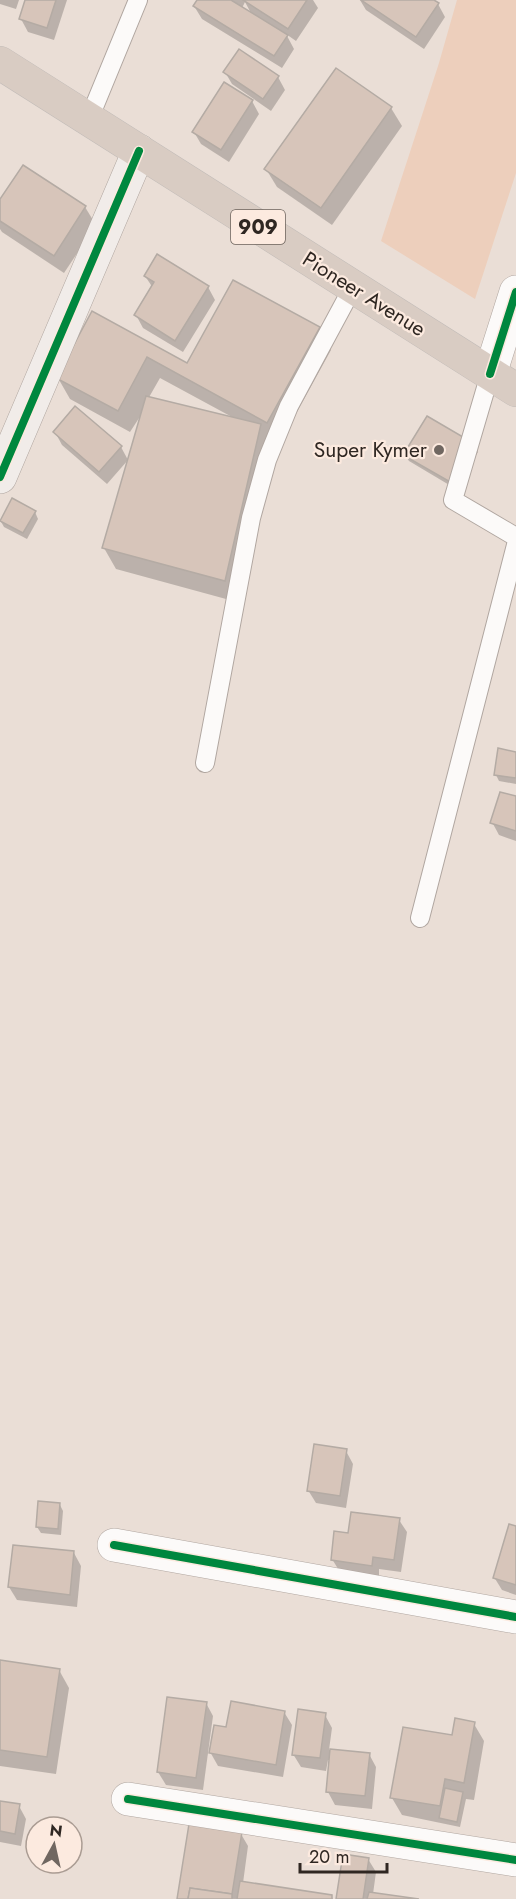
<svg xmlns="http://www.w3.org/2000/svg" width="516" height="1899" viewBox="0 0 516 1899" font-family="Jost,sans-serif">
  <rect width="100%" height="100%" fill="#eaded6"/>
  <polygon fill="#edcfbc" points="457,0 516,0 516,173 475,299 381,241 439,63"/>
  <g fill="#0003" fill-rule="evenodd">
    <polygon points="0,0 19,0 16,9 0,4"/>
    <polygon points="27,0 67,0 54,40 28,32 21,19"/>
    <path d="M198 0H313L318 8 296 41 286 34 294 49 282 68 202 19 194 6ZM245 2 252 15 242 8Z"/>
    <polygon points="360,0 431,0 438,4 445,17 424,49 366,10"/>
    <polygon points="225,72 278,77 285,90 271,111 232,84"/>
    <polygon points="252,101 259,114 229,162 201,144 194,132"/>
    <polygon points="391,108 402,126 332,225 277,187 266,169"/>
    <polygon points="0,202 85,207 96,225 64,273 2,232 0,229"/>
    <polygon points="145,276 208,287 215,300 183,352 143,328 136,315 153,288"/>
    <path d="M93 314 188 365 319 328 331 350 280 443 267 436 273 447 237 602 116 569 104 548 143 412 130 432 70 399 58 378ZM160 378 232 417 148 399Z"/>
    <polygon points="75,408 121,447 128,460 107,484 62,445 55,432"/>
    <polygon points="474,445 478,452 456,489 409,461 405,455"/>
    <polygon points="35,512 38,519 27,539 4,527 0,520"/>
    <polygon points="516,754 516,784 499,781 496,775"/>
    <polygon points="516,798 516,841 499,835 492,822"/>
    <polygon points="346,1451 353,1464 346,1508 316,1503 308,1490"/>
    <polygon points="60,1505 63,1511 61,1535 41,1533 37,1527"/>
    <polygon points="399,1520 407,1532 401,1572 379,1569 379,1578 340,1572 332,1559 350,1535"/>
    <polygon points="516,1528 516,1595 502,1590 494,1577"/>
    <polygon points="74,1553 81,1566 77,1607 17,1600 9,1587"/>
    <polygon points="0,1661 59,1670 69,1688 56,1774 0,1766"/>
    <polygon points="206,1703 213,1716 203,1790 166,1785 158,1772"/>
    <polygon points="284,1712 292,1725 283,1777 218,1766 209,1750 211,1750 227,1729"/>
    <polygon points="325,1715 332,1728 329,1750 369,1754 376,1767 372,1809 335,1805 328,1792 331,1760 328,1760 326,1771 301,1767 293,1754"/>
    <polygon points="474,1724 484,1741 474,1800 466,1799 460,1827 402,1815 392,1798 454,1737"/>
    <polygon points="0,1802 19,1806 26,1819 21,1846 0,1842"/>
    <polygon points="241,1834 248,1846 243,1883 331,1896 333,1899 179,1899"/>
    <polygon points="368,1859 376,1872 373,1894 408,1899 338,1899"/>
  </g>
  <g fill="#d7c5ba" stroke="#b4aba4" stroke-width="1.5">
    <polygon points="25,0 56,0 47,28 19,19"/>
    <polygon points="197,0 231,0 288,35 274,56 193,6"/>
    <polygon points="243,0 307,0 288,29"/>
    <polygon points="361,0 434,0 439,3 416,37"/>
    <polygon points="239,49 279,76 263,99 223,72"/>
    <polygon points="336,68 392,107 321,208 264,169"/>
    <polygon points="224,82 253,100 221,150 192,132"/>
    <polygon points="23,165 86,206 54,256 0,221 0,199"/>
    <polygon points="157,254 209,286 175,341 134,315 154,282 144,276"/>
    <polygon points="233,280 320,327 267,423 147,357 118,411 56,378 92,311 187,363"/>
    <polygon points="146,396 261,424 225,581 102,548"/>
    <polygon points="75,406 122,446 99,472 53,432"/>
    <polygon points="427,416 475,444 452,483 403,455"/>
    <polygon points="12,498 36,511 23,533 0,521"/>
    <polygon points="498,748 516,752 516,778 494,775"/>
    <polygon points="500,792 516,796 516,831 490,823"/>
    <polygon points="314,1444 347,1449 340,1496 307,1491"/>
    <polygon points="38,1501 60,1503 58,1529 36,1527"/>
    <polygon points="351,1512 400,1518 394,1560 373,1557 372,1566 331,1560 334,1531 348,1533"/>
    <polygon points="509,1524 516,1526 516,1585 493,1578"/>
    <polygon points="13,1545 74,1551 70,1595 8,1587"/>
    <polygon points="0,1660 60,1669 47,1757 0,1750"/>
    <polygon points="167,1697 207,1702 196,1778 157,1772"/>
    <polygon points="231,1701 285,1711 276,1765 209,1753 214,1725 226,1727"/>
    <polygon points="298,1709 326,1713 320,1758 292,1755"/>
    <polygon points="455,1718 475,1722 464,1783 445,1779 440,1806 390,1798 403,1727 452,1735"/>
    <polygon points="330,1749 370,1753 365,1796 326,1792"/>
    <polygon points="445,1788 463,1792 457,1822 439,1818"/>
    <polygon points="0,1801 20,1804 15,1834 0,1831"/>
    <polygon points="189,1824 242,1832 232,1894 190,1888 188,1899 177,1899"/>
    <polygon points="343,1854 369,1858 363,1899 336,1899"/>
    <polygon points="240,1881 332,1895 332,1899 237,1899"/>
    <polygon points="190,1888 232,1894 232,1899 188,1899"/>
    <polygon points="369,1892 419,1899 367,1899"/>
  </g>
  <g fill="none" stroke-linecap="round" stroke-linejoin="round">
    <g stroke="#b0a6a0" stroke-width="20">
      <g id="lane">
        <polyline points="89,119 138,0"/>
        <polyline points="490,374 453,500 516,537"/>
        <polyline points="205,763 251,518 267,460 289,406 353,287"/>
        <polyline points="420,918 516,545"/>
      </g>
    </g>
    <g stroke="#b0a6a0" stroke-width="34">
      <g id="street">
        <polyline points="490,374 516,292"/>
        <polyline points="114,1545 516,1617"/>
        <polyline points="128,1799 516,1860"/>
      </g>
    </g>
    <g stroke="#b0a6a0" stroke-width="34">
      <polyline id="secondary" points="0,477 139,151"/>
    </g>
    <g stroke="#c2bcb8" stroke-width="34">
      <polyline id="highway" points="0,63 516,390"/>
    </g>
    <use href="#lane" stroke="#fcfaf9" stroke-width="18"/>
    <use href="#street" stroke="#fcfaf9" stroke-width="33"/>
    <use href="#secondary" stroke="#f1ece9" stroke-width="33"/>
    <use href="#highway" stroke="#d9ccc3" stroke-width="33"/>
    <g stroke="#fceadf" stroke-width="11">
      <g id="cycleway">
        <polyline points="490,374 516,292"/>
        <polyline points="0,477 139,151"/>
        <polyline points="114,1545 516,1617"/>
        <polyline points="128,1799 516,1860"/>
      </g>
    </g>
    <use href="#cycleway" stroke="#00873e" stroke-width="8"/>
  </g>
  <circle fill="#706761" stroke="#fceadf" stroke-width="2" cx="439" cy="450" r="6"/>
  <g text-anchor="middle" stroke-width="4.5" stroke-linejoin="round" paint-order="stroke">
    <rect fill="#fceadf" stroke="#6c625b" stroke-width="1.5" x="231" y="210" width="54" height="34" rx="4.5"/>
    <g font-size="20" font-weight="bold" fill="#2f2722">
      <text x="258" y="234">909</text>
    </g>
    <g font-size="21" fill="#2f2722" stroke="#fceadf">
      <text transform="translate(364 294) rotate(32)" y="7">Pioneer Avenue</text>
    </g>
    <g font-size="21" fill="#2f2722" stroke="#fceadf" text-anchor="end">
      <text x="427" y="457">Super Kymer</text>
    </g>
  </g>
  <g transform="translate(54 1845) rotate(8)"><circle r="28" fill="#fceadf" stroke="#aa9c93" stroke-width="1.5"/>
  <path d="M0-4.5L10 22L0 15L-10 22Z" fill="#706761"/>
  <text y="-9" font-size="16" font-weight="bold" text-anchor="middle" fill="#2f2722">N</text>
  </g>
  <path d="M300 1863v9h87v-9" fill="none" stroke="#2f2722" stroke-width="3"/>
  <text x="309" y="1863" font-size="18" fill="#2f2722" stroke="#fceadf" stroke-width="4.5" paint-order="stroke">20 m</text>
</svg>
